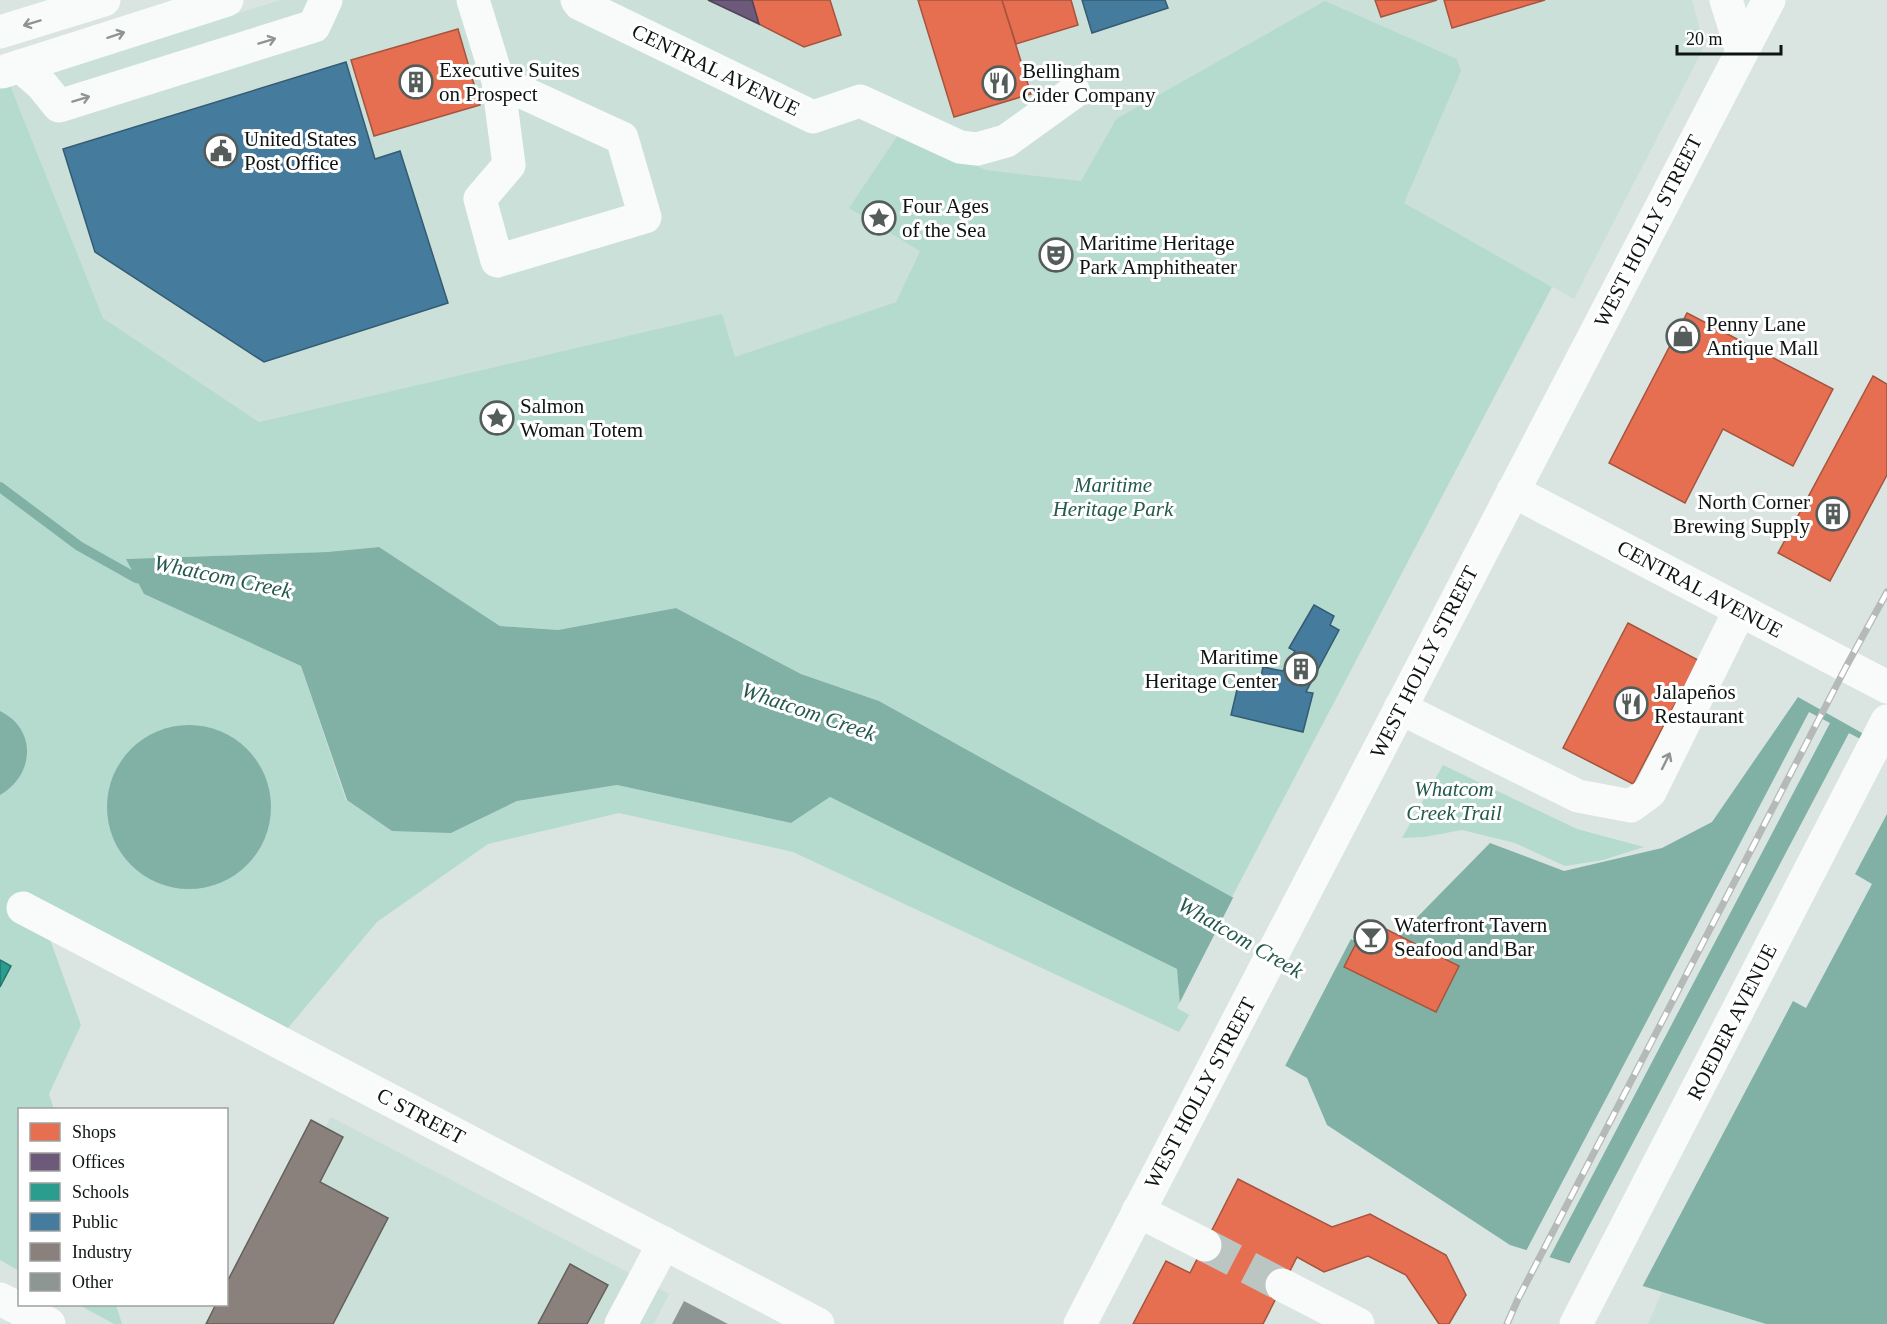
<svg xmlns="http://www.w3.org/2000/svg" width="1887" height="1324" viewBox="0 0 1887 1324" font-family="Georgia,serif">
  <rect width="100%" height="100%" fill="#dae5e2"/>
  <g fill="#cae0d9">
    <polygon points="280,0 1692,0 1704,44 1702,51 1574,299 1403,204 1460,71 1116,119 1081,181 986,170 900,132 920,251 896,302 735,357 721,315 259,422 103,318 10,85"/>
    <polygon points="331,1117 669,1294 654,1324 217,1324"/>
    <polygon points="1662,1292 1766,1324 1648,1324"/>
  </g>
  <g fill="#b5dbcf">
    <polygon points="1325,1 1457,59 1461,71 1404,203 1552,287 1232,897 879,701 801,674 676,608 558,630 500,626 379,547 327,552 127,559 144,594 301,666 346,800 451,833 517,801 617,785 791,823 830,797 1177,969 1180,1006 1191,1012 1179,1032 793,852 619,813 488,844 377,922 267,1053 48,934 81,1025 49,1094 54,1109 20,1110 19,1271 0,1260 0,88 10,85 103,318 259,422 722,314 735,357 896,302 920,251 849,208 900,132 986,170 1081,181 1116,119"/>
    <polygon points="1443,765 1577,829 1644,847 1603,860 1565,866 1515,843 1462,830 1424,837 1402,838"/>
    <polygon points="79,1305 116,1305 122,1324 114,1324"/>
  </g>
  <g fill="#80b1a4">
    <polygon points="379,547 500,626 558,630 676,608 801,674 879,701 1232,897 1384,951 1490,843 1564,871 1662,848 1712,822 1798,697 1887,747 1887,1324 1766,1324 1510,1245 1327,1125 1307,1078 1180,1006 1177,969 830,797 791,823 617,785 517,801 451,833 392,831 347,800 301,666 144,594 126,559 327,552"/>
    <path d="M0 711C37 729 35 775 0 795Z"/>
    <circle cx="189" cy="807" r="82"/>
  </g>
  <g fill="#dae5e2">
    <polygon points="1809,712 1830,723 1548,1260 1525,1253"/>
    <polygon points="1849,733 1887,753 1887,814 1855,874 1872,884 1806,1008 1793,1001 1641,1289 1568,1266"/>
    <polygon points="1235,894 1352,937 1284,1068 1177,1008"/>
  </g>
  <g fill="#e76f51" stroke="#a6543e" stroke-width="1.5">
    <polygon points="752,0 830,0 841,35 804,47 759,24"/>
    <polygon points="918,0 1002,0 1031,94 954,117"/>
    <polygon points="1002,0 1071,0 1078,25 1016,44"/>
    <polygon points="1375,0 1437,0 1381,17"/>
    <polygon points="1444,0 1545,0 1452,28"/>
    <polygon points="458,29 480,105 374,136 351,60"/>
    <polygon points="1687,313 1833,389 1793,466 1723,429 1685,503 1609,463"/>
    <polygon points="1873,376 1887,384 1887,475 1830,581 1778,553"/>
    <polygon points="1628,623 1698,660 1633,784 1563,748"/>
    <polygon points="1368,920 1459,966 1436,1012 1344,967"/>
    <polygon points="1238,1179 1332,1227 1370,1214 1446,1255 1466,1295 1449,1324 1439,1324 1406,1275 1368,1256 1324,1272 1297,1257 1263,1324 1133,1324 1166,1261 1190,1273"/>
  </g>
  <polygon fill="#6d597a" stroke="#50445b" stroke-width="1.5" points="708,0 752,0 759,24"/>
  <polygon fill="#2a9d8f" stroke="#21746a" stroke-width="1.5" points="0,960 11,966 0,987"/>
  <g fill="#457b9d" stroke="#345c73" stroke-width="1.5">
    <polygon points="1082,0 1165,0 1168,8 1092,33"/>
    <polygon points="346,62 375,159 400,151 448,303 264,362 95,252 63,149"/>
    <polygon points="1314,605 1334,616 1330,625 1339,630 1306,692 1313,693 1303,732 1231,715 1240,677 1260,681 1263,667 1283,671 1295,651 1289,648"/>
  </g>
  <g fill="#8a817c" stroke="#64605c" stroke-width="1.5">
    <polygon points="311,1120 343,1137 320,1182 388,1218 333,1324 206,1324 216,1304 226,1304 226,1284"/>
    <polygon points="570,1264 608,1285 587,1324 538,1324"/>
  </g>
  <g fill="none" stroke-linecap="round" stroke-linejoin="round">
    <polyline stroke="#80b1a4" stroke-width="10" points="0,487 79,546 136,578 149,580"/>
  </g>
  <polygon fill="#8e9694" points="684,1301 728,1324 672,1324"/>
  <g fill="none" stroke-linecap="round" stroke-linejoin="round">
    <polyline stroke="#bbc6c3" stroke-width="33" stroke-dasharray="33 16" stroke-linecap="butt" points="1205,1245 1282,1285"/>
    <g stroke="#f9fbfb" stroke-width="33">
      <polyline points="473,0 498,81 509,165 480,199 497,261 645,217 622,138 498,81"/>
      <polyline points="577,0 580,4 813,117 860,101 960,147 977,149 1006,141 1074,92"/>
      <polyline points="1726,0 1742,51"/>
      <polyline points="0,32 104,0"/>
      <polyline points="20,66 42,85 59,106 314,26 326,0"/>
      <polyline points="2,72 227,0"/>
      <polyline points="1513,491 1887,687"/>
      <polyline points="1400,708 1578,796 1631,806 1650,792 1740,610"/>
      <polyline points="23,908 818,1324"/>
      <polyline points="1138,1211 1205,1245"/>
      <polyline points="1282,1285 1358,1324"/>
      <polyline points="0,1299 49,1324"/>
      <polyline points="621,1324 664,1243"/>
    </g>
    <g stroke="#f9fbfb" stroke-width="33">
      <polyline points="1080,1324 1769,0"/>
      <polyline points="1576,1324 1887,721"/>
    </g>
    <g stroke="#b5b9b8" stroke-width="7">
      <polyline id="rail" points="1507,1324 1518,1299 1847,665 1887,592"/>
    </g>
    <use href="#rail" stroke="#fff" stroke-width="4.5" stroke-dasharray="14" stroke-linecap="butt"/>
  </g>
  <defs><path id="oneway-shaft" d="M-6 0H5M1.5-3L5.5 0L1.5 3" fill="none" stroke-width="1.6" stroke-linecap="round" stroke-linejoin="round" transform="scale(1.5)"/></defs>
  <g stroke="#8f9392">
    <use href="#oneway-shaft" transform="translate(32 23) rotate(163)"/>
    <use href="#oneway-shaft" transform="translate(116 35) rotate(-18)"/>
    <use href="#oneway-shaft" transform="translate(267 41) rotate(-17)"/>
    <use href="#oneway-shaft" transform="translate(81 99) rotate(-17)"/>
    <use href="#oneway-shaft" transform="translate(1666 761) rotate(-64)"/>
  </g>
  <defs>
    <g id="building-ring" transform="scale(1.725)"><circle r="9.5" fill="#fff" stroke="#555d5b" stroke-width="1.5"/><path d="M-4-6H4V6H1V3H-1V6H-4ZM-2.5-4.3h1.7v1.8h-1.7ZM.8-4.3h1.7v1.8H.8ZM-2.5-1h1.7V.8h-1.7ZM.8-1h1.7V.8H.8Z" fill="#555d5b"/></g>
    <g id="restaurant-ring" transform="scale(1.725)"><circle r="9.5" fill="#fff" stroke="#555d5b" stroke-width="1.5"/><path d="M-5-6h1v4h1v-4h1v4h1v-4h1v5L-1.5 .5V6h-2V.5L-5-1ZM5-6V6H3V1.5H1.5Q1.5-4 5-6Z" fill="#555d5b"/></g>
    <g id="civic-ring" transform="scale(1.725)"><circle r="9.5" fill="#fff" stroke="#555d5b" stroke-width="1.5"/><path d="M-.6-6.5H3V-4.5H.6V-3L4-1V1h2V6H-6V1h2V-1L-.6-3ZM-1.2 2.5V6h2.4V2.5Z" fill="#555d5b"/></g>
    <g id="sight-ring" transform="scale(1.725)"><circle r="9.5" fill="#fff" stroke="#555d5b" stroke-width="1.5"/><path d="M0-6L1.8-2.2L6-1.7L2.9 1.2L3.7 5.4L0 3.3L-3.7 5.4L-2.9 1.2L-6-1.7L-1.8-2.2Z" fill="#555d5b"/></g>
    <g id="theatre-ring" transform="scale(1.725)"><circle r="9.5" fill="#fff" stroke="#555d5b" stroke-width="1.5"/><path d="M-5-5.5Q0-4 5-5.5V0Q5 5 0 6Q-5 5-5 0ZM-3.3-2.5H-1v1.5H-3.3ZM1-2.5H3.3v1.5H1ZM-2.8 1Q0 5.5 2.8 1Z" fill="#555d5b"/></g>
    <g id="shop-ring" transform="scale(1.725)"><circle r="9.5" fill="#fff" stroke="#555d5b" stroke-width="1.5"/><path d="M-5-2.5h2.3a2.7 3.5 0 0 1 5.4 0H5L5.5 6h-11ZM-1.5-2.5h3a1.5 2.3 0 0 0-3 0Z" fill="#555d5b"/></g>
    <g id="bar-ring" transform="scale(1.725)"><circle r="9.5" fill="#fff" stroke="#555d5b" stroke-width="1.5"/><path d="M-6-5H6L.8 .8V4.5H3.5V6h-7V4.5H-.8V.8Z" fill="#555d5b"/></g>
  </defs>
  <g fill-rule="evenodd">
    <use href="#building-ring" x="416" y="82"/>
    <use href="#restaurant-ring" x="999" y="83"/>
    <use href="#civic-ring" x="221" y="151"/>
    <use href="#sight-ring" x="879" y="218"/>
    <use href="#theatre-ring" x="1056" y="255"/>
    <use href="#shop-ring" x="1683" y="336"/>
    <use href="#sight-ring" x="497" y="418"/>
    <use href="#building-ring" x="1833" y="514"/>
    <use href="#building-ring" x="1301" y="669"/>
    <use href="#restaurant-ring" x="1631" y="704"/>
    <use href="#bar-ring" x="1371" y="937"/>
  </g>
  <g text-anchor="middle" stroke-width="6" stroke-linejoin="round" paint-order="stroke">
    <g font-size="21" fill="#0d1412" stroke="#fff" text-anchor="start">
      <text x="439" y="77">Executive Suites<tspan x="439" dy="24">on Prospect</tspan></text>
      <text x="1022" y="78">Bellingham<tspan x="1022" dy="24">Cider Company</tspan></text>
      <text x="244" y="146">United States<tspan x="244" dy="24">Post Office</tspan></text>
      <text x="902" y="213">Four Ages<tspan x="902" dy="24">of the Sea</tspan></text>
      <text x="1079" y="250">Maritime Heritage<tspan x="1079" dy="24">Park Amphitheater</tspan></text>
      <text x="1706" y="331">Penny Lane<tspan x="1706" dy="24">Antique Mall</tspan></text>
      <text x="520" y="413">Salmon<tspan x="520" dy="24">Woman Totem</tspan></text>
      <text x="1810" y="509" text-anchor="end">North Corner<tspan x="1810" dy="24">Brewing Supply</tspan></text>
      <text x="1278" y="664" text-anchor="end">Maritime<tspan x="1278" dy="24">Heritage Center</tspan></text>
      <text x="1654" y="699">Jalapeños<tspan x="1654" dy="24">Restaurant</tspan></text>
      <text x="1394" y="932">Waterfront Tavern<tspan x="1394" dy="24">Seafood and Bar</tspan></text>
    </g>
    <g font-size="21" fill="#0d1412" stroke="#fff">
      <text transform="translate(716 70) rotate(26)" y="7">CENTRAL AVENUE</text>
      <text transform="translate(1648 231) rotate(-63)" y="7">WEST HOLLY STREET</text>
      <text transform="translate(1700 589) rotate(28)" y="7">CENTRAL AVENUE</text>
      <text transform="translate(1424 662) rotate(-63)" y="7">WEST HOLLY STREET</text>
      <text transform="translate(1732 1022) rotate(-63)" y="7">ROEDER AVENUE</text>
      <text transform="translate(1200 1093) rotate(-62)" y="7">WEST HOLLY STREET</text>
      <text transform="translate(421 1116) rotate(28)" y="7">C STREET</text>
    </g>
    <g font-size="21" font-style="italic" fill="#245a4c" stroke="#fff">
      <text x="1113" y="492">Maritime<tspan x="1113" dy="24">Heritage Park</tspan></text>
      <text x="1454" y="796">Whatcom<tspan x="1454" dy="24">Creek Trail</tspan></text>
    </g>
    <g font-size="22" font-style="italic" fill="#23594b" stroke="#fff">
      <text transform="translate(223 576) rotate(12)" y="8">Whatcom Creek</text>
      <text transform="translate(809 711) rotate(19)" y="8">Whatcom Creek</text>
      <text transform="translate(1241 937) rotate(30)" y="8">Whatcom Creek</text>
    </g>
  </g>
  <rect x="18" y="1108" width="210" height="198" fill="#ffffff" stroke="#9ea1a0" stroke-width="1.5"/>
  <rect x="30" y="1123" width="30" height="18" fill="#e76f51" stroke="#9ea1a0" stroke-width="1.5"/>
  <text x="72" y="1138" font-size="18" fill="#0d1412">Shops</text>
  <rect x="30" y="1153" width="30" height="18" fill="#6d597a" stroke="#9ea1a0" stroke-width="1.5"/>
  <text x="72" y="1168" font-size="18" fill="#0d1412">Offices</text>
  <rect x="30" y="1183" width="30" height="18" fill="#2a9d8f" stroke="#9ea1a0" stroke-width="1.5"/>
  <text x="72" y="1198" font-size="18" fill="#0d1412">Schools</text>
  <rect x="30" y="1213" width="30" height="18" fill="#457b9d" stroke="#9ea1a0" stroke-width="1.5"/>
  <text x="72" y="1228" font-size="18" fill="#0d1412">Public</text>
  <rect x="30" y="1243" width="30" height="18" fill="#8a817c" stroke="#9ea1a0" stroke-width="1.5"/>
  <text x="72" y="1258" font-size="18" fill="#0d1412">Industry</text>
  <rect x="30" y="1273" width="30" height="18" fill="#8e9694" stroke="#9ea1a0" stroke-width="1.5"/>
  <text x="72" y="1288" font-size="18" fill="#0d1412">Other</text>
  <path d="M1677 45v9h104v-9" fill="none" stroke="#0d1412" stroke-width="3"/>
  <text x="1686" y="45" font-size="18" fill="#0d1412" stroke="#ffffff" stroke-width="4.5" paint-order="stroke">20 m</text>
</svg>
